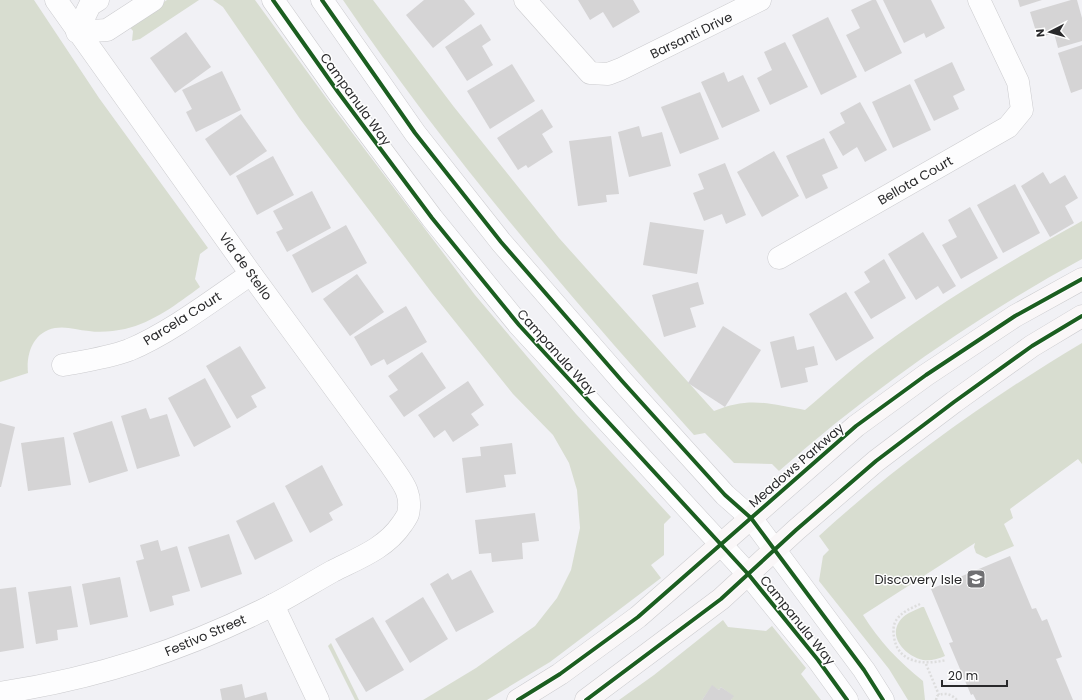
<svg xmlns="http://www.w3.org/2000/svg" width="1082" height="700" viewBox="0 0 1082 700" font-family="Poppins,sans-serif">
  <rect width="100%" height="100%" fill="#f1f1f5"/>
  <g fill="#d8ddd0">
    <path d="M0 0H34L99 98 208 248 200 254 195 279 200 287C177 304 154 322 125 329 114 331 101 333 89 331 77 330 67 326 55 328 33 332 26 354 28 373L0 382Z"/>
    <polygon points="167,0 199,0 140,39 132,41 133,31 128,25"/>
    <polygon points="213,0 255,0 335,110 475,295 576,414 671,517 664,524 664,555 651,565 661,578 550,662 487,700 423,700 476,668 535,626 557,598 571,570 580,528 577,490 569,463 553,435 513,394 432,293 300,119 223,7"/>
    <path d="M343 0H373L454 107 559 238 714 411C750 396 769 404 805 410 829 390 852 368 878 349 942 301 1012 260 1082 221V259C974 318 872 389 779 471L772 464 734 463 705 433 694 435C569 296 448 155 343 0Z"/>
    <path d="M1082 343V464L1078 459 1010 509 1013 518 1004 524 1014 546 986 558 976 553 974 547 975 543 863 615C879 641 899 662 923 681L925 700H908L889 669 819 581 823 556 829 550 819 536C900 462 988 399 1082 343Z"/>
    <path d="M922 607H924L945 656C938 659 931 661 923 660 908 657 888 639 899 622 904 614 913 611 922 607Z"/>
    <polygon points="723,620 728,627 766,631 772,626 806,668 801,674 821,700 731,700 733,696 721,687 719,690 712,686 702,700 619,700 654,675"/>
    <polygon points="331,643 359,700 355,700 328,646"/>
  </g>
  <g fill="#d5d4d5">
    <polygon points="424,0 464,0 475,14 433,48 406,15"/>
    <polygon points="578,0 633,0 640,12 613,28 603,12 590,20"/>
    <polygon points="872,0 876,0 902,53 865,72 846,35 860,28 851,10"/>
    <polygon points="883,0 931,0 945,28 926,38 924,33 904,43"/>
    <polygon points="1018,0 1042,0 1020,7"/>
    <polygon points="1071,0 1077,0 1082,18 1082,41 1058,48 1054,33 1038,38 1030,12"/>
    <polygon points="828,17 857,77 821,95 792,35"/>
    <polygon points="481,24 491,40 482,46 493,65 467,81 445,47"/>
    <polygon points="186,32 211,67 175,93 150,58"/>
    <polygon points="785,42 808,87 770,105 757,78 772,70 764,52"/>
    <polygon points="1082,45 1082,89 1071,93 1058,53"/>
    <polygon points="952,62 965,90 953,96 959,109 934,121 914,80"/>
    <polygon points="512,64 535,101 490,129 467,91"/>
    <polygon points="222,71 241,110 196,132 186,112 192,109 182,90"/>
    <polygon points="724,72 728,82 743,75 760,111 722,128 701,82"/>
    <polygon points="910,84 931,130 893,148 872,102"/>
    <polygon points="700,92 719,139 680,154 661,107"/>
    <polygon points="860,102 887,150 865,162 857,147 843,156 829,132 845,123 840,113"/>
    <polygon points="542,109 553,127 542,134 553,152 528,168 526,165 518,170 497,138"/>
    <polygon points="241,114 267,151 230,176 205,139"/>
    <polygon points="639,126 642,137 662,132 671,166 629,177 618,132"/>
    <polygon points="611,136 619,194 606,195 607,202 578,206 569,141"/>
    <polygon points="824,138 838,168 822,175 828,188 806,199 786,156"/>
    <polygon points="774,151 799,196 762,217 737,172"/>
    <polygon points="273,156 294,195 257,215 236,176"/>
    <polygon points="725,163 746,215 726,224 722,214 704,221 693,193 704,189 698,174"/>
    <polygon points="1043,172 1050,184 1065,175 1078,198 1065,206 1074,223 1050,237 1021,186"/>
    <polygon points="1015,184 1040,233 1003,253 977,205"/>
    <polygon points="312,191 331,228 287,252 276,232 283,229 273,211"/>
    <polygon points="970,207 998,258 961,279 942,245 957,237 948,220"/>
    <polygon points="650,222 704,230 697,274 643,265"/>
    <polygon points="346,225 367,263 312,293 292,255"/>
    <polygon points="923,232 956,286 943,294 938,286 916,300 888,254"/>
    <polygon points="884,259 906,298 871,319 854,292 870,282 864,272"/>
    <polygon points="357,274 384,312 350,336 323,299"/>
    <polygon points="698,282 704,304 690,308 696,327 664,337 652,295"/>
    <polygon points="846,292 874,338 836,361 809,314"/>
    <polygon points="406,306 427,342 387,365 384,359 371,366 354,337"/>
    <polygon points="723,326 761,350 725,407 688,383"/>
    <polygon points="794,336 797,350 814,346 818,365 805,368 808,382 781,388 770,342"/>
    <polygon points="240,346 266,388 251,396 257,407 237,419 206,366"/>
    <polygon points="422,352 446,388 404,417 389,396 398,390 388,376"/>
    <polygon points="205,378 231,427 194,447 168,398"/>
    <polygon points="468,381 484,405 471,414 479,425 453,442 445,430 434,438 418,415"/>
    <polygon points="146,408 150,419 167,414 180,456 137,469 121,416"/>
    <polygon points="112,421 128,471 89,483 73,433"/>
    <polygon points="0,423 15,427 1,487 0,487"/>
    <polygon points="64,437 71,485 28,491 21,443"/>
    <polygon points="512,443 516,474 504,475 506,487 466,493 462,458 481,456 480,447"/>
    <polygon points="322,465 343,505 329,513 333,520 310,533 285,486"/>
    <polygon points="274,502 293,541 255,560 236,521"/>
    <polygon points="535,513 539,541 522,543 523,559 492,562 491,553 479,554 475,520"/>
    <polygon points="229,534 242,574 201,588 188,547"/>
    <polygon points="158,540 161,551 177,546 190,591 172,596 174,605 150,612 136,561 144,559 140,545"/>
    <polygon points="1010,556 1032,609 1036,608 1042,621 1047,619 1062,657 1056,659 1073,700 976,700 973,694 971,695 949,643 953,642 931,589"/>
    <polygon points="471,570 494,612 456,632 430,584 448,573 452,580"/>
    <polygon points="120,577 128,617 90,625 82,584"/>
    <polygon points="71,586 78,627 57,630 58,640 36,644 28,592"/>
    <polygon points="16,587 24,648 0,652 0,589"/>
    <polygon points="423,597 448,639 410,663 385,621"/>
    <polygon points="373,617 404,670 366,692 335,639"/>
    <polygon points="242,684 245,698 266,692 268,700 222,700 220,689"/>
    <polygon points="712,685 719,690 721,687 734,696 731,700 702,700"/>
  </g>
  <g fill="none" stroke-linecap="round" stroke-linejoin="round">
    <g stroke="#cccccf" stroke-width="23">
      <g id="minor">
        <polyline points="98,0 90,5 77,32 107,30 153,0"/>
        <polyline points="525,0 590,73 608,74 621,69 760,0"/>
        <polyline points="779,258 1008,127 1022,110 1018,82 979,0"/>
        <path d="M63 365C85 361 107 358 129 350 170 333 214 299 251 274"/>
        <polyline points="273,605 318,700"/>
        <path d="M0 693C98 678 184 650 273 605 293 595 313 582 333 571 359 558 386 548 402 524 404 521 407 517 408 514 413 492 401 481 390 464L251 274 56 0"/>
      </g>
    </g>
    <g stroke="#cccccf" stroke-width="23">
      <g id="tertiary">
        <polyline points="273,0 338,92 432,218 519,325 749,575 818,660 847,700"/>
        <polyline points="322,0 415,133 501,242 622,381 725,495 751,518 864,670 883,700"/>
      </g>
    </g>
    <g stroke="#cccccf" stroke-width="23">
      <g id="secondary">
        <polyline points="518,700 560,674 638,617 856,426 926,375 1015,316 1082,279"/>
        <polyline points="586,700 721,599 796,530 876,461 954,402 1032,346 1082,316"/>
      </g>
    </g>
    <g stroke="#ddd" stroke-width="2.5" stroke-dasharray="2 2" stroke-linecap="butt">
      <path d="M920 604C912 608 903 611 897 619 893 624 893 631 894 637 898 664 925 665 946 660"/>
      <polyline points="926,664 939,695"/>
      <path d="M936 700 937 696C945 692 951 694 957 700"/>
    </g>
    <use href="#minor" stroke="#fdfdfe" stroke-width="22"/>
    <use href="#tertiary" stroke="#fdfdfe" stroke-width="22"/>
    <use href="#secondary" stroke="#faf7f8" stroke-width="22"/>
    <g stroke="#fefefe" stroke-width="6">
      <g id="cycleway">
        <polyline points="273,0 338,92 432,218 519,325 749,575 818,660 847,700"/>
        <polyline points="322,0 415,133 501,242 622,381 725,495 751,518 864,670 883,700"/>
        <polyline points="518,700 560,674 638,617 856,426 926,375 1015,316 1082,279"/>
        <polyline points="586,700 721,599 796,530 876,461 954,402 1032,346 1082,316"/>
      </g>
    </g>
    <use href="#cycleway" stroke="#1b5e20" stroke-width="4"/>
  </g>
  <defs>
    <g id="school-square" transform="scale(1)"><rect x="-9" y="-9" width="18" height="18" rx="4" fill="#6f6f72" stroke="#fefefe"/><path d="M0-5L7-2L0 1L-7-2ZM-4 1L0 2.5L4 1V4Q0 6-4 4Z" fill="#fff"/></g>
  </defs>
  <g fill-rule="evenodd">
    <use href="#school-square" x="976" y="579"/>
  </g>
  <g text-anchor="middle" stroke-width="3" stroke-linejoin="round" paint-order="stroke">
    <g font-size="13" fill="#29292b" stroke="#fefefe">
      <text transform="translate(691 35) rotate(-26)" y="5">Barsanti Drive</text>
      <text transform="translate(356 99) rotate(54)" y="5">Campanula Way</text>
      <text transform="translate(915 180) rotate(-30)" y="5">Bellota Court</text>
      <text transform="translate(246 266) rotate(54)" y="5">Via de Stello</text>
      <text transform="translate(182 318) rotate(-32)" y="5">Parcela Court</text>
      <text transform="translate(557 352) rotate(48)" y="5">Campanula Way</text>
      <text transform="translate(796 465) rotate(-41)" y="5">Meadows Parkway</text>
      <text transform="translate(798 620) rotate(51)" y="5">Campanula Way</text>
      <text transform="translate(205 635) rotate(-23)" y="5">Festivo Street</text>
    </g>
    <g font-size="13" fill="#29292b" stroke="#fefefe" text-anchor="end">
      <text x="962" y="584">Discovery Isle</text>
    </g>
  </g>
  <g transform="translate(1050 32) rotate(264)" stroke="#fefefe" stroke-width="3" paint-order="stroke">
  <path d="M0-3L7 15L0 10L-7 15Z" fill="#29292b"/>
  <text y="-6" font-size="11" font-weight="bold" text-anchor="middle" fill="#29292b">N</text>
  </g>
  <path d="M942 680v6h65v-6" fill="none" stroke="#29292b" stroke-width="2"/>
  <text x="948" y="680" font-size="12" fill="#29292b" stroke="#fefefe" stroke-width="3" paint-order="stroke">20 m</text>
</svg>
